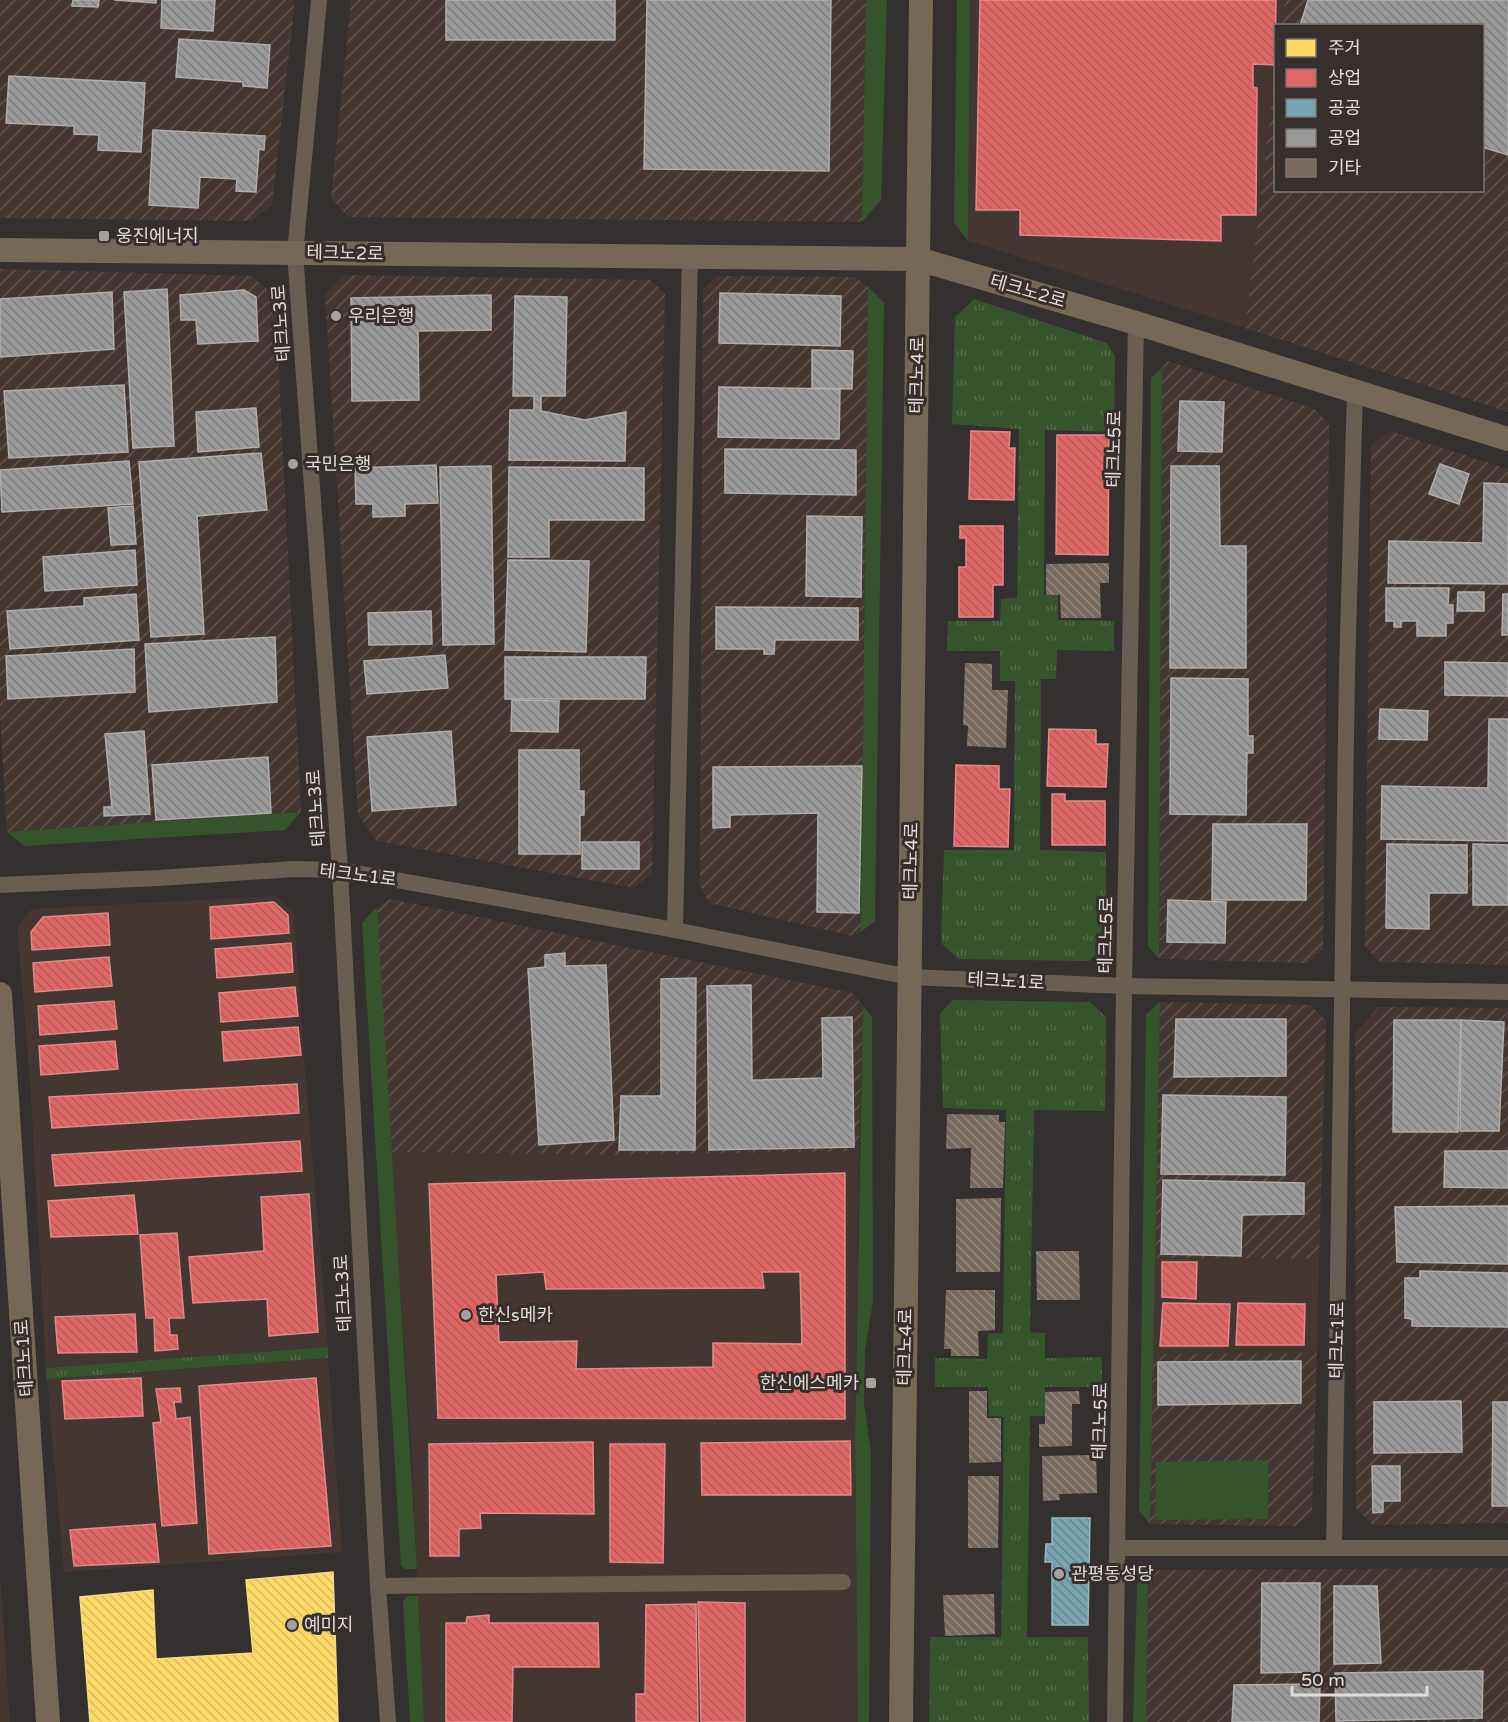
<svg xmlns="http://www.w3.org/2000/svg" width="1508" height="1722" viewBox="0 0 1508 1722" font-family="'Varela Round','Noto Sans KR',sans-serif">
  <defs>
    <pattern id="industrial-furrows" width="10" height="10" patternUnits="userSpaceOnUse" patternTransform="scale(1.5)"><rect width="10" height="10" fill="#443731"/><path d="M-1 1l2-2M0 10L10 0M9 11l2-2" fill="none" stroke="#5f534e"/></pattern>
    <pattern id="park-tufts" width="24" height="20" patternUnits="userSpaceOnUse" patternTransform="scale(1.5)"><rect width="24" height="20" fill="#35542c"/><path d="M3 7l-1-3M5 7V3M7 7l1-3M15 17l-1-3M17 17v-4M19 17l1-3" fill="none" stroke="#526c4a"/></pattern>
    <pattern id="homes-back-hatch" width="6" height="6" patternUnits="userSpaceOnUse" patternTransform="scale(1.5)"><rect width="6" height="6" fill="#ffd966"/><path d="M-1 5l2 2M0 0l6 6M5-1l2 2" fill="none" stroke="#dabb5f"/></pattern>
    <pattern id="shops-back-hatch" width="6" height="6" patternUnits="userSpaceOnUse" patternTransform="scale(1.5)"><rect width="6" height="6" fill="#e06666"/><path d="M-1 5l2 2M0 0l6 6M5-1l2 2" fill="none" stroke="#b15b5b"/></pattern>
    <pattern id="public-back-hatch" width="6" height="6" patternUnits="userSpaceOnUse" patternTransform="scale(1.5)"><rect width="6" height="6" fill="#76a5af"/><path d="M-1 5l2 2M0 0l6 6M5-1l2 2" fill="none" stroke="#67878e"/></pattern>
    <pattern id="industry-back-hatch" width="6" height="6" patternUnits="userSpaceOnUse" patternTransform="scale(1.5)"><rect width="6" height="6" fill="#999"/><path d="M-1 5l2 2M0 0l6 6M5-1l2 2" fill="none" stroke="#807f7f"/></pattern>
    <pattern id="building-back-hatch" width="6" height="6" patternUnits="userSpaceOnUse" patternTransform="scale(1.5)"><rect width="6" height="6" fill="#766a5e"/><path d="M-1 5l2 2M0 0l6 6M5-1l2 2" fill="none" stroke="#90867c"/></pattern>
  </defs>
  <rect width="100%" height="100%" fill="#34302f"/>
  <g fill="#443731">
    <polygon points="970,0 1285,0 1282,25 1276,26 1275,75 1245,328 968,241"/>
    <polygon points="276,896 294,913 304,1059 328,1347 46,1368 30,1080 17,926 32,909"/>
    <polygon points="859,1151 855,1440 858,1722 424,1722 411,1442 391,1152 618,1155"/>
    <polygon points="1155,1258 1319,1259 1317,1353 1153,1354"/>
    <polygon points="328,1358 342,1552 64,1572 47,1379"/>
    <polygon points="0,1573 10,1722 0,1722"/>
  </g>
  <g fill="url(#industrial-furrows)">
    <polygon points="0,0 295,0 272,205 251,221 0,218"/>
    <polygon points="351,0 866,0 862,222 348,217 331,198"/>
    <polygon points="1285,0 1508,0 1508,412 1245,328 1275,75 1276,190 1482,190 1482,26 1282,25"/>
    <polygon points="0,269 252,276 275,296 301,812 7,832 0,713"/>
    <polygon points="343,275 651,280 665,294 652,874 634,888 377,841 358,815 325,295"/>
    <polygon points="717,276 855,277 868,287 861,932 852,936 709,903 700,885 703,290"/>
    <polygon points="1168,361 1315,409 1329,424 1323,949 1308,963 1159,959 1162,368"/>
    <polygon points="1390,431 1508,469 1508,965 1380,962 1365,946 1371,445"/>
    <polygon points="390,899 853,993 863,1006 859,1151 618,1155 391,1152 377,907"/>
    <polygon points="1160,1002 1310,1005 1326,1020 1319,1259 1155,1258"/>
    <polygon points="1378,1007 1508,1008 1508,1523 1373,1525 1356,1509 1355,1034"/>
    <polygon points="1317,1353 1312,1514 1296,1526 1150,1524 1153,1354"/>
    <polygon points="1508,1568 1508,1722 1148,1722 1146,1719 1148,1570"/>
  </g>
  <g fill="#35542c">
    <polygon points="866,0 887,0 881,200 862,222"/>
    <polygon points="957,0 970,0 968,241 954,222"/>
    <polygon points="868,287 884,303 875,921 861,932"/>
    <polygon points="1162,368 1159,959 1148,946 1151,378"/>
    <polygon points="301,812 285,830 24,846 7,832"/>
    <polygon points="377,907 417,1569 405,1569 401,1565 362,923"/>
    <polygon points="1160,1002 1150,1524 1139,1511 1146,1014"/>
    <polygon points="863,1006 872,1017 873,1301 865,1350 864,1403 871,1453 869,1722 858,1722 855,1440"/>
    <polygon points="1268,1460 1268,1519 1155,1520 1156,1462"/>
    <polygon points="1148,1570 1146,1719 1148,1722 1133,1722 1137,1584"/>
    <polygon points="408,1596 418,1596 424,1722 410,1722 403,1601"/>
  </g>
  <g fill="url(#park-tufts)">
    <polygon points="974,299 1107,343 1115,356 1114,432 1045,430 1044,595 1058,595 1058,620 1114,621 1114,651 1057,650 1056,679 1041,679 1040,850 1106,852 1105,946 1089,961 958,959 941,943 944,850 1014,850 1015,681 1000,681 1000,651 947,651 948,621 1000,621 1001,599 1017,598 1019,429 952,424 955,317"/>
    <polygon points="952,1000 1090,1002 1106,1017 1105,1111 1034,1110 1030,1332 1045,1333 1045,1358 1102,1357 1102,1387 1045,1387 1045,1416 1030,1416 1027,1637 1088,1637 1089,1722 929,1722 930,1637 1001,1637 1004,1417 989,1416 988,1387 935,1387 935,1358 987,1359 988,1334 1003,1333 1006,1110 943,1108 940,1014"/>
    <polygon points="328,1347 328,1358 47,1379 46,1368"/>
  </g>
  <polygon fill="url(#homes-back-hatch)" stroke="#f6da89" stroke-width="1.5" points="333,1572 338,1722 90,1722 80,1597 153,1590 156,1659 253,1653 246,1580"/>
  <g fill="url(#shops-back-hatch)" stroke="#e08989" stroke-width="1.5" fill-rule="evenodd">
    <polygon points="980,0 1276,0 1275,65 1253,64 1253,87 1257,88 1256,215 1221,215 1221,241 1020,235 1020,210 976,210"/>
    <polygon points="971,431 1010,432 1009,448 1015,448 1014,500 969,499"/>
    <polygon points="1057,435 1109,435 1108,555 1056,554"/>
    <polygon points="960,526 1003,526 1003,585 993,585 993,617 959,617 959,567 966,567 966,538 960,538"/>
    <polygon points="1049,729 1096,730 1096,744 1108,744 1106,787 1047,786"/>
    <polygon points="956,765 999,766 999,789 1010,789 1008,847 954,846"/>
    <polygon points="1052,794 1065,794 1065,801 1105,801 1105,845 1052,845"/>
    <polygon points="274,902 288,915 289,933 211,939 210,907"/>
    <polygon points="108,913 110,945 32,950 31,932 43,917"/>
    <polygon points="291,943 293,972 217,978 215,949"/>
    <polygon points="109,957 112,986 35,992 33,963"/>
    <polygon points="295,987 298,1016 221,1022 219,993"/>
    <polygon points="114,1001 117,1029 40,1035 38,1006"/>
    <polygon points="298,1027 301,1055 224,1061 222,1032"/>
    <polygon points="115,1041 118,1069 41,1075 39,1046"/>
    <polygon points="297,1084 299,1113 52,1128 49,1097"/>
    <polygon points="300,1141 302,1171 55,1186 52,1155"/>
    <path d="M845 1173V1419L438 1418 429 1184ZM544 1272 546 1289 764 1288 762 1272H800L802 1344 713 1343V1367L576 1369 577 1341 499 1342 496 1275Z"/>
    <polygon points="309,1194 318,1332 269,1336 267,1299 193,1303 189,1257 264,1251 261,1197"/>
    <polygon points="134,1195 138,1234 51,1237 48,1201"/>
    <polygon points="177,1233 184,1318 169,1318 170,1335 177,1335 178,1349 155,1351 154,1318 146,1318 140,1235"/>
    <polygon points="1162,1262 1197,1262 1196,1299 1162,1297"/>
    <polygon points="1163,1303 1230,1304 1228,1346 1160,1346"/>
    <polygon points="1238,1303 1305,1304 1304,1345 1236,1345"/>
    <polygon points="135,1314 137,1352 58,1353 55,1317"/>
    <polygon points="141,1378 143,1416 65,1419 62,1381"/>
    <polygon points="316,1378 331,1546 209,1554 199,1386"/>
    <polygon points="180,1388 181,1402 174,1402 176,1419 190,1417 197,1523 162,1526 153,1423 161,1422 156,1389"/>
    <polygon points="850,1441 851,1495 702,1495 701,1443"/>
    <polygon points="593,1442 594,1514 480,1513 481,1528 459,1529 459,1556 430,1556 429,1444"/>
    <polygon points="610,1444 665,1444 663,1563 610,1562"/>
    <polygon points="155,1524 159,1562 74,1566 70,1530"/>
    <polygon points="698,1602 745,1603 745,1722 701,1722"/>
    <polygon points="696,1604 698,1722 636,1722 636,1694 645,1694 646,1605"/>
    <polygon points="489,1615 489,1623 598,1623 599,1667 513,1667 512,1722 446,1722 446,1623 466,1623 467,1617"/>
  </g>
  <polygon fill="url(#public-back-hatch)" stroke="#96b6bc" stroke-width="1.5" points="1052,1518 1090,1518 1088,1625 1052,1625 1052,1562 1045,1562 1046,1544 1052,1544"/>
  <g fill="url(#industry-back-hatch)" stroke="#afadac" stroke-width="1.5">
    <polygon points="73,0 99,0 98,7 72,6"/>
    <polygon points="114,0 156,0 156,3"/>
    <polygon points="162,0 215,0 213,31 161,28"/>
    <rect x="446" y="0" width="169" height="40"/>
    <polygon points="647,0 831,0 829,171 644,169"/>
    <polygon points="1308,0 1508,0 1508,155 1482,147 1482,26 1300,26"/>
    <polygon points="179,39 270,45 267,88 243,86 243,82 176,77"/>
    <polygon points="9,76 145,83 141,152 98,150 99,135 74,134 74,126 6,123"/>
    <polygon points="153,130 265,136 264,150 259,149 256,192 236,191 237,179 200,177 198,208 149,205"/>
    <polygon points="167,289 174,446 133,448 124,292"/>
    <polygon points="244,290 256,297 258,341 198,344 196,320 181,320 180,295"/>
    <polygon points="112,292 114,349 0,357 0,299"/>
    <polygon points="720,293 841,296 840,346 719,343"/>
    <polygon points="491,295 491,330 418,331 419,400 352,401 351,298"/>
    <polygon points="515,296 567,297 565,396 541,396 541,411 585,420 626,412 625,461 509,460 510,410 534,410 534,396 513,396"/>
    <polygon points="812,350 853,351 852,389 812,388"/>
    <polygon points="124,385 128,452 9,458 4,391"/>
    <polygon points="719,387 840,389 839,439 718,437"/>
    <polygon points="1180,401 1224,402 1222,452 1178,451"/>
    <polygon points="256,408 259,447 198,452 196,412"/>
    <polygon points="725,449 856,450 856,495 725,493"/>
    <polygon points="261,453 267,510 197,516 204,634 151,637 139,462"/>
    <polygon points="129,461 133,504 2,512 0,470"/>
    <polygon points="1440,464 1469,474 1459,504 1429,494"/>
    <polygon points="436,465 438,503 405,504 405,516 373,517 373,504 356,504 355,468"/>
    <polygon points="491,466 494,644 443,645 440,467"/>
    <polygon points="1171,466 1219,466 1220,546 1246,546 1246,668 1170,668"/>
    <polygon points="509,467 644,468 644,520 549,520 549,557 508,557"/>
    <polygon points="1484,483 1508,484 1508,584 1388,583 1389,541 1483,543"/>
    <polygon points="133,506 136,544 111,545 108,508"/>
    <polygon points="807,516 862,517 861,597 806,596"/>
    <polygon points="135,550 137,585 45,591 43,557"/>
    <polygon points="508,560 589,561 586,652 505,650"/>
    <polygon points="1386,588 1449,588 1448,605 1453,605 1453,623 1446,623 1446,636 1417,636 1417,621 1401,621 1401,627 1394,627 1394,621 1386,621"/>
    <polygon points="1458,592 1484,592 1484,611 1457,611"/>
    <polygon points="136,594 139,640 10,649 7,611 84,606 84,598"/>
    <polygon points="1503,594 1508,594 1508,635 1502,635"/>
    <polygon points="716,607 858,608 858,640 775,640 774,654 764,654 764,649 716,649"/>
    <polygon points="431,611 432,644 369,645 368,613"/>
    <polygon points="275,637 277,702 149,712 145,644"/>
    <polygon points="134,649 135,692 8,699 6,656"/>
    <polygon points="445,655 448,688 367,694 364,661"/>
    <polygon points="505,657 646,657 645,699 505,699"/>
    <polygon points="1445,662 1508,663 1508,696 1445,695"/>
    <polygon points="1171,678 1248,679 1248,736 1253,736 1253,753 1247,753 1246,815 1170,814"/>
    <polygon points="512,700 559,701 558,732 511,731"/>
    <polygon points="1380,709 1428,711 1427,740 1379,739"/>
    <polygon points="1489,719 1508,719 1508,841 1381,839 1382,786 1488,788"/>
    <polygon points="144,731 150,814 104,816 104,807 112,807 105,734"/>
    <polygon points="451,731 456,805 372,811 367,737"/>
    <polygon points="519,750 579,750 579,791 584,791 584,815 580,815 580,854 519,854"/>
    <polygon points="268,757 271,813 156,820 152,765"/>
    <polygon points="862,766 859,913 817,912 818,813 730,815 730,827 713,828 713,767"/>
    <polygon points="1213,824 1307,824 1306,900 1212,900"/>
    <rect x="582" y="842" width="57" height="27"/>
    <polygon points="1387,844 1467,845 1467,893 1429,893 1429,929 1386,928"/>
    <polygon points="1473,844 1508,845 1508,905 1473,905"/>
    <polygon points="1168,900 1226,902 1225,943 1167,942"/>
    <polygon points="565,953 565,966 606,965 614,1140 539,1145 528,969 545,967 545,955"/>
    <polygon points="696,978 695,1150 619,1150 621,1096 661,1096 661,979"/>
    <polygon points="751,985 752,1080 823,1078 822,1018 852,1017 854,1147 709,1150 707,986"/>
    <polygon points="1176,1019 1286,1019 1286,1076 1174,1077"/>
    <polygon points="1394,1020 1461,1020 1458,1132 1393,1132"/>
    <polygon points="1461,1020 1504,1022 1499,1131 1460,1131"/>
    <polygon points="1163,1095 1286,1097 1285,1175 1161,1174"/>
    <polygon points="1445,1151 1508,1151 1508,1188 1444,1187"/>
    <polygon points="1163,1180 1304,1183 1304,1214 1242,1215 1241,1256 1161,1254"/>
    <polygon points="1508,1206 1508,1264 1397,1262 1395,1207"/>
    <polygon points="1420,1271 1508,1273 1508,1327 1412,1326 1412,1319 1405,1318 1405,1278 1420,1278"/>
    <polygon points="1301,1361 1301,1403 1158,1405 1158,1362"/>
    <polygon points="1461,1401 1462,1452 1374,1453 1374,1402"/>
    <polygon points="1493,1402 1508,1402 1508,1506 1492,1506"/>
    <polygon points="1372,1466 1400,1466 1400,1501 1383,1501 1383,1512 1373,1513"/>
    <polygon points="1262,1583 1320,1583 1319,1672 1261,1673"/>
    <polygon points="1334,1586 1377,1586 1381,1663 1334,1664"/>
    <polygon points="1483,1671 1482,1718 1336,1721 1335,1673"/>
    <polygon points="1320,1684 1319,1722 1232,1722 1234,1685"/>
  </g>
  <g fill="url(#building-back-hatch)">
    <polygon points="1109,563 1109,583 1100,583 1101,618 1061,618 1060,595 1046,595 1046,564"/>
    <polygon points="965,663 992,664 992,690 1008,690 1006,748 967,746 968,726 963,725"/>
    <polygon points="947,1114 999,1115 999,1122 1005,1122 1003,1188 970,1188 971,1148 946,1149"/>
    <polygon points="1001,1198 1000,1272 956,1272 956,1199"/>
    <polygon points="1036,1251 1079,1251 1080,1300 1037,1300"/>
    <polygon points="946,1290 995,1290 995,1330 978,1331 979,1356 951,1356 951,1349 944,1349"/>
    <polygon points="969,1391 987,1391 987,1418 1001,1418 1001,1462 969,1463"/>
    <polygon points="1079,1391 1080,1404 1072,1404 1072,1446 1039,1447 1039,1424 1045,1424 1045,1392"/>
    <polygon points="1096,1455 1097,1493 1059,1494 1060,1500 1043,1501 1042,1456"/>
    <polygon points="968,1476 999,1476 998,1548 968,1548"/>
    <polygon points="994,1594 995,1634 945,1636 943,1595"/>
  </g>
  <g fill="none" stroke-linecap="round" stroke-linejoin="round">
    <g stroke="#685f52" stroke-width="16">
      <polyline points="319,0 295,253 340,870 378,1586 388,1722"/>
      <polyline points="0,885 159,878 294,869 340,870 675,930 909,977 1124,986 1508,992"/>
      <polyline points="675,930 690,257"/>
      <polyline points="1334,1547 1347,671 1355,391"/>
      <polyline points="1118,1548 1508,1548"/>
      <polyline points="378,1586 843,1582"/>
      <polyline points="1115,1722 1124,986 1136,323"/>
    </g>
    <g stroke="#746957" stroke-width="24">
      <polyline points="0,250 918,259 1136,323 1508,439"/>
      <polyline points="0,994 48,1722"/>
      <polyline points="901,1722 921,0"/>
    </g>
  </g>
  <g fill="#a4a09e" stroke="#372f2c" stroke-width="2">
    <rect x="98" y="230" width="12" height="12" rx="3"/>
    <circle cx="336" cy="316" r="6"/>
    <circle cx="293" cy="464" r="6"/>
    <circle cx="466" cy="1315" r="6"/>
    <rect x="865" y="1377" width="12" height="12" rx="3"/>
    <circle cx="1059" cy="1574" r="6"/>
    <circle cx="292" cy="1625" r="6"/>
  </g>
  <g text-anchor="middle" stroke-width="6" stroke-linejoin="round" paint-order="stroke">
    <g font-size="18" fill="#e1dcda" stroke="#372f2c" text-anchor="start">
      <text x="116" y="242">웅진에너지</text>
      <text x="348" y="322">우리은행</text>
      <text x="305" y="470">국민은행</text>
      <text x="478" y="1321">한신s메카</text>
      <text x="859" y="1389" text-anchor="end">한신에스메카</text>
      <text x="1071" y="1580">관평동성당</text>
      <text x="304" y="1631">예미지</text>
    </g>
    <g font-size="18" fill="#e1dcda" stroke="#372f2c">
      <text transform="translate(345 253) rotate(1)" y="6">테크노2로</text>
      <text transform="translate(1028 291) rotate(16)" y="6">테크노2로</text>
      <text transform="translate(281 323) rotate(-94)" y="6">테크노3로</text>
      <text transform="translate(917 375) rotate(-89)" y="6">테크노4로</text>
      <text transform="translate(1114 449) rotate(-89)" y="6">테크노5로</text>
      <text transform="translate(316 808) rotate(-94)" y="6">테크노3로</text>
      <text transform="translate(911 861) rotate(-89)" y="6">테크노4로</text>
      <text transform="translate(358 875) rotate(7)" y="6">테크노1로</text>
      <text transform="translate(1106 935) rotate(-89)" y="6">테크노5로</text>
      <text transform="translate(1006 981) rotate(3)" y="6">테크노1로</text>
      <text transform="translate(343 1293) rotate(-93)" y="6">테크노3로</text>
      <text transform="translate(1337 1340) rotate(-89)" y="6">테크노1로</text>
      <text transform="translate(905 1347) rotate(-89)" y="6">테크노4로</text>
      <text transform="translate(24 1358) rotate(-94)" y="6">테크노1로</text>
      <text transform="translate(1100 1421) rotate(-89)" y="6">테크노5로</text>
    </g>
  </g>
  <rect x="1274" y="24" width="210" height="168" fill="#372f2c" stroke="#7b7472" stroke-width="1.5"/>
  <rect x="1286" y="39" width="30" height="18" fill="#ffd966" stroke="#7b7472" stroke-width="1.5"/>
  <text x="1328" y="54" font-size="18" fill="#e1dcda">주거</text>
  <rect x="1286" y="69" width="30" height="18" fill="#e06666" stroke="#7b7472" stroke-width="1.5"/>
  <text x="1328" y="84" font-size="18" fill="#e1dcda">상업</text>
  <rect x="1286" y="99" width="30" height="18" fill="#76a5af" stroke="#7b7472" stroke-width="1.5"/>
  <text x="1328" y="114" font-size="18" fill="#e1dcda">공공</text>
  <rect x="1286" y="129" width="30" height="18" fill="#999999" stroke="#7b7472" stroke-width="1.5"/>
  <text x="1328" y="144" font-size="18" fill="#e1dcda">공업</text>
  <rect x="1286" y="159" width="30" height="18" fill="#766a5e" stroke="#7b7472" stroke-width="1.5"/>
  <text x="1328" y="174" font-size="18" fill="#e1dcda">기타</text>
  <path d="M1292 1686v9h135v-9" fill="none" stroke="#e1dcda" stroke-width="3"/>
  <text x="1301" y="1686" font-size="18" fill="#e1dcda" stroke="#372f2c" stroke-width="4.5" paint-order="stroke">50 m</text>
</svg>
